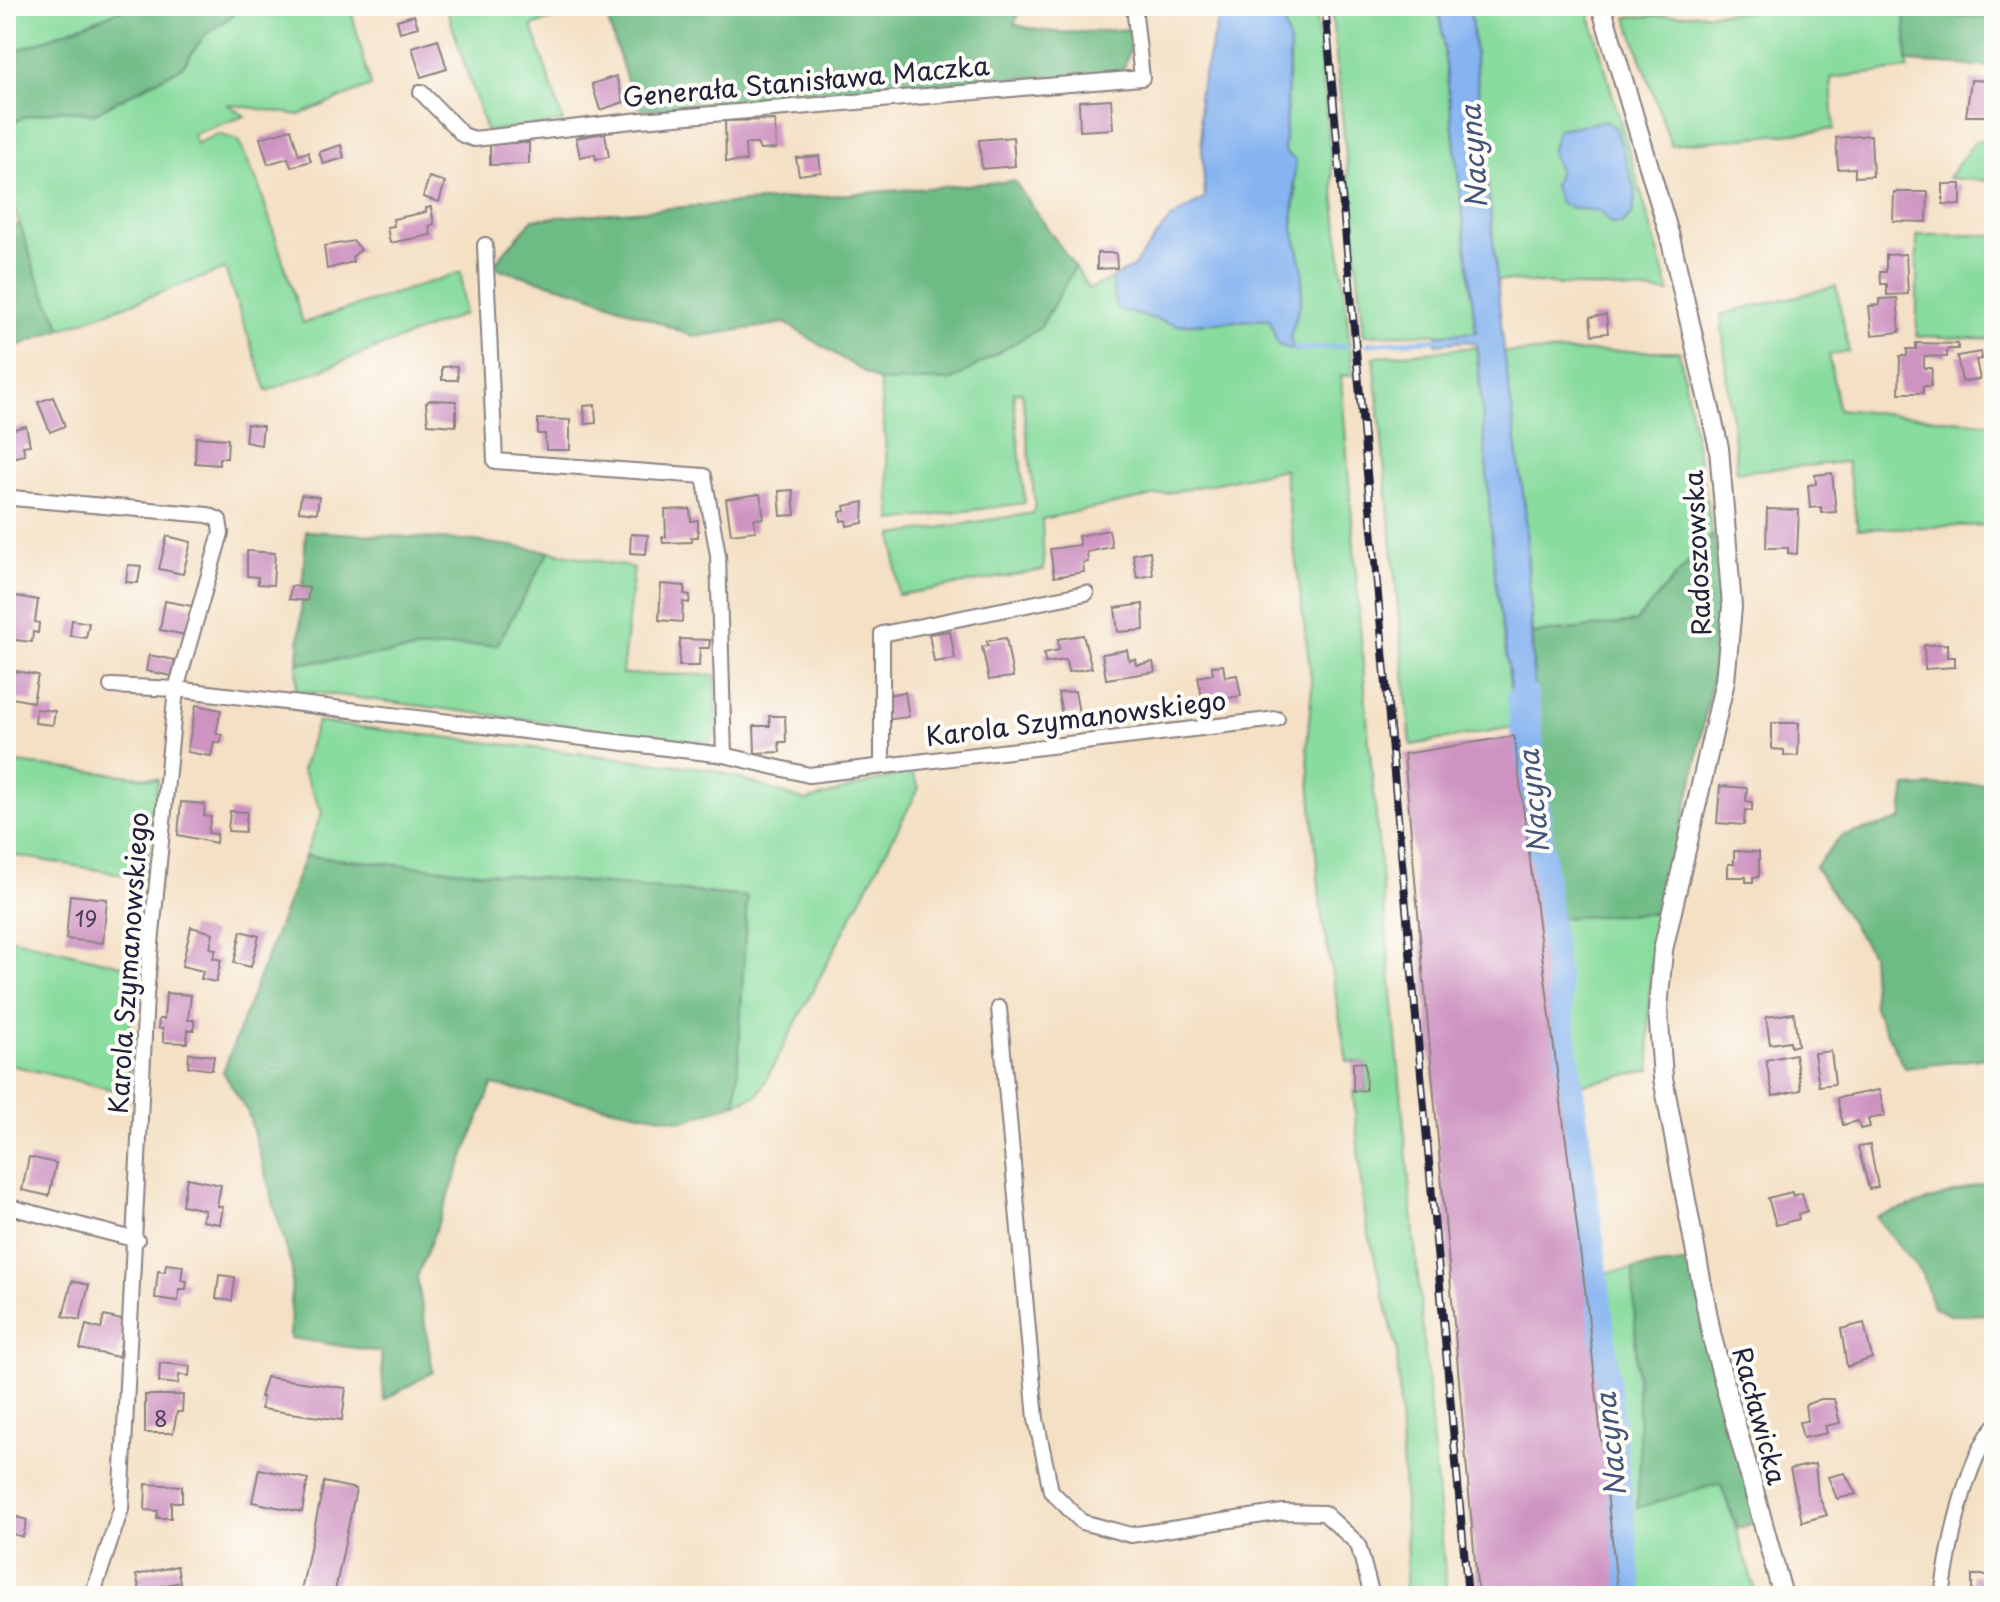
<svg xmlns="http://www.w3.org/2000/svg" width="2000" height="1602" viewBox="0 0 2000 1602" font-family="'Playpen Sans',sans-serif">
  <rect width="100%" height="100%" fill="#fdfcf7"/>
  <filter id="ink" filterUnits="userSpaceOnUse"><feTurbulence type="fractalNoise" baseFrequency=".0125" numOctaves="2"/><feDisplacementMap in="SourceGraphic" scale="16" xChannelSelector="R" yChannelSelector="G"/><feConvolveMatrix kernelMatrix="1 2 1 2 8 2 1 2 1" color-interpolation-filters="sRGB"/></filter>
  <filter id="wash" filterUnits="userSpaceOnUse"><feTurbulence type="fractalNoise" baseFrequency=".006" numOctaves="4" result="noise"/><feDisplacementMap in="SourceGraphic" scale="32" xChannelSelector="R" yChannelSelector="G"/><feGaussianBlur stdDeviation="1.8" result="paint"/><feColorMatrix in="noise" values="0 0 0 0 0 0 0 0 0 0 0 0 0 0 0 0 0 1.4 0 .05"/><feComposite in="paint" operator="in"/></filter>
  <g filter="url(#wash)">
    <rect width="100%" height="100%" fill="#f4e0c4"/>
    <g fill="#88dc9e" stroke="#557f6c" stroke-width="2">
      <polygon points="6,6 131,6 6,55"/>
      <polygon points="237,6 350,6 371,86 299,115 227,104 245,116 193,134 196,144 218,134 238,140 259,186 303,323 461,272 464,314 267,391 225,269 62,329 37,277 14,208 6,211 6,127 24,117 61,110 93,114 182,67 205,35 233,15"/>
      <polygon points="446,6 594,6 532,26 563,122 486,131"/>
      <polygon points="1279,6 1315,6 1353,375 1341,376 1368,730 1447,1596 1405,1596 1407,1556 1397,1350 1364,1214 1353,1091 1366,1090 1365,1063 1347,1061 1321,910 1307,746 1312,685 1284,469 1042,519 1044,570 898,595 893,535 1033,513 1035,504 1022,392 1013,393 1025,503 892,521 880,382 952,380 1040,328 1075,267 1089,289 1112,278 1115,285 1178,325 1269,319 1290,338 1301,300 1303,271 1293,228 1296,189 1284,152 1290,45"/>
      <polygon points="1331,6 1439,6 1476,333 1364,335"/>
      <polygon points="1470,6 1587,6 1670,293 1497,280"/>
      <polygon points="1867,6 1994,6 1994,19 1905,13 1908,69 1831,78 1834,129 1671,145 1627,17"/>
      <polygon points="1975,141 1994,142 1994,181 1948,178"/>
      <polygon points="1917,235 1994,235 1994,339 1917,336"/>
      <polygon points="1836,286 1849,352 1829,355 1838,409 1994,424 1994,525 1858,529 1847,462 1737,472 1721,315"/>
      <polygon points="1476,347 1514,727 1411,745 1374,357"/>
      <polygon points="1679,351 1713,535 1635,622 1532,634 1525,508 1504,352"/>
      <path d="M549 551 634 568 622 674 715 675 717 730 710 743 296 690 298 663C364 659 431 644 497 645Z"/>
      <polygon points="317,722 711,769 806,801 911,771 919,788 758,1095 736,1103 747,897 305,856 322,812 302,770"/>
      <polygon points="7,762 158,779 145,878 6,854"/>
      <path d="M1659 913C1649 966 1646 1016 1651 1070L1574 1086 1557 918Z"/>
      <polygon points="6,937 133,968 128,1093 6,1064"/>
      <polygon points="1633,1269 1640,1460 1637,1507 1721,1483 1757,1596 1638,1596 1600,1273"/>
    </g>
    <g fill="#6ebc85" stroke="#486f60" stroke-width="2">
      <polygon points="131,6 236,6 233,15 205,35 182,67 93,114 61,110 24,117 6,127 6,55"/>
      <path d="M603 6H1023L1014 24C1052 37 1089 32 1129 29L1131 47 1124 68 1111 73 952 82 646 110 635 105Z"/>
      <polygon points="1905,13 1994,18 1994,67 1907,62"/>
      <polygon points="1014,181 1075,267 1040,328 952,380 880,382 785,323 695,337 587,294 499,269 494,264 533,219"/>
      <polygon points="20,224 37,277 62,329 6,350 6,229"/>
      <path d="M306 531 474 541 549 551 497 645C431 644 364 659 298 663Z"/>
      <polygon points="1713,535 1723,581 1720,633 1694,776 1659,913 1557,918 1536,739 1532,634 1635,622"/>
      <polygon points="1994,783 1994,1057 1905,1068 1874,1008 1871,954 1815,867 1841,836 1901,820 1906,787"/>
      <polygon points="305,856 747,897 736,1103 683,1121 492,1085 417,1277 433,1372 384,1400 381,1352 290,1338 292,1269 248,1113 223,1072"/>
      <polygon points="1994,1180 1994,1314 1950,1315 1933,1307 1922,1274 1876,1217"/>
      <polygon points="1691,1262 1756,1522 1738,1529 1720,1483 1637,1508 1640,1460 1633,1269"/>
    </g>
    <g fill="#85b4f0" stroke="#546b96" stroke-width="2">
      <polygon points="1221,6 1279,6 1290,44 1284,151 1295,160 1293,228 1303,271 1301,300 1290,338 1294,350 1278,345 1269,319 1178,325 1116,309 1112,278 1132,268 1169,220 1205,198 1199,95"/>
      <polygon points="1439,6 1470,6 1504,352 1525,508 1536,739 1519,740 1495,579 1477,344 1467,341 1436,344 1437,335 1476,332"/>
      <polygon points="1605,121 1616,128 1636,194 1632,215 1621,224 1611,224 1599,211 1571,208 1560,203 1554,185 1559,170 1551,153 1558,129"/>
    </g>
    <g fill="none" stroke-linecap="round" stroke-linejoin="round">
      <g stroke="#85b4f0" stroke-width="5">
        <polyline points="1368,344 1443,339"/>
        <polyline points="1294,350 1345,346"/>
      </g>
      <polyline stroke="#85b4f0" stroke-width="32" points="1523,698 1547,933 1595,1295 1627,1596"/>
    </g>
    <g id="blocks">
      <g fill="#ce93c1">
        <polygon points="414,15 418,27 400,32 397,20"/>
        <polygon points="438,39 447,69 421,77 412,47"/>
        <polygon points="616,76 624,102 600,110 592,84"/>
        <polygon points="1971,80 1991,81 1993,116 1966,116"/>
        <polygon points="1111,99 1113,129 1080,131 1079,101"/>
        <polygon points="775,120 776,149 760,150 757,144 745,144 746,161 726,162 725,121"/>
        <polygon points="291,129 299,155 308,152 311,161 291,167 288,158 268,164 260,138"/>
        <polygon points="605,133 609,157 596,159 595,154 580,157 576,138"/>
        <polygon points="1871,135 1873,176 1855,177 1855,168 1838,169 1836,138"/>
        <polygon points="1013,137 1015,166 982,169 979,140"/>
        <polygon points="490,143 529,143 529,164 490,165"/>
        <polygon points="341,145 344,158 323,164 319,152"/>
        <polygon points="819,156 821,172 799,175 796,158"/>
        <polygon points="429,177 445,182 439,202 423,197"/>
        <polygon points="1943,184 1961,184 1961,205 1943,204"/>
        <polygon points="1894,192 1928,192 1927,222 1893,221"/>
        <polygon points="431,207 434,224 429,226 431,235 390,243 387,227 394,226 393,219 426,212 426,208"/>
        <polygon points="354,241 361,250 352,257 353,262 327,269 324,246"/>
        <polygon points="1097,253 1116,253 1117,268 1097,269"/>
        <polygon points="1906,254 1908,294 1887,295 1887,284 1881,284 1880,272 1886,272 1886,255"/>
        <polygon points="1897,298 1900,332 1872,335 1869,306 1880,305 1880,299"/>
        <polygon points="1606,315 1608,333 1592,335 1590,317"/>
        <polygon points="1916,343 1958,344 1958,349 1947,349 1947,357 1924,356 1924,368 1932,368 1931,386 1923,386 1923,393 1899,393 1900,356 1907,356 1907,349 1916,349"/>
        <polygon points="1981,352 1982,359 1976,360 1980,379 1962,382 1957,356"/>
        <polygon points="457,366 458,380 442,380 442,367"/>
        <polygon points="53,397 65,426 50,432 38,402"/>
        <polygon points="430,400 456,401 456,426 428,424 426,403"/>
        <polygon points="595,405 596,423 585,424 584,406"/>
        <polygon points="538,419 570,420 570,450 546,450 545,434 538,434"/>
        <polygon points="247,424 263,426 261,445 245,442"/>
        <polygon points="26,426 30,445 23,446 25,455 6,459 6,431"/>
        <polygon points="196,437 228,439 227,458 219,458 219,465 195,463"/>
        <polygon points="1832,473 1836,512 1821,513 1821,507 1810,508 1808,485 1816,484 1815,475"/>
        <polygon points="793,490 795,515 781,516 779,491"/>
        <polygon points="760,494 764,518 754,519 756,531 731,534 726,499"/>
        <polygon points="301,495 319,497 317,513 299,511"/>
        <polygon points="864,502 863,523 847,526 846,520 841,521 840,512 845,511 844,506"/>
        <polygon points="690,509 691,521 698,520 698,537 691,537 692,542 663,543 662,537 666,537 665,510"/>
        <polygon points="1767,509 1799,510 1797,554 1788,553 1788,548 1766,548"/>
        <polygon points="1109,530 1112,547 1087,552 1088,562 1083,563 1084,572 1054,577 1050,549 1080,545 1078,536"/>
        <polygon points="631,534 648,535 646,554 630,553"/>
        <polygon points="167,536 191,542 183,574 159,569"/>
        <polygon points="247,551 275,553 273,585 258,584 258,577 247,576"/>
        <polygon points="1150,551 1153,575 1137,578 1133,554"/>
        <polygon points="128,565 141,566 138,583 126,582"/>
        <polygon points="661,584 685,586 684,594 690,595 689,603 683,602 682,622 659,620"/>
        <polygon points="291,586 309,588 307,601 289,599"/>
        <polygon points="16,596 38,600 35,622 39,623 38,633 33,632 32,642 6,639 8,618 12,618"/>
        <polygon points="165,601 192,606 186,635 160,630"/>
        <polygon points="1143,604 1144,630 1118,632 1115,608"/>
        <polygon points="72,620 89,623 86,638 70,636"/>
        <polygon points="950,631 955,659 934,662 929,634"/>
        <polygon points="1083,635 1092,668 1068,672 1066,660 1045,663 1044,653 1059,650 1058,639"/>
        <polygon points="1006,638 1013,677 989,680 982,647 988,646 987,641"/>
        <polygon points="680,639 710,640 709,648 700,648 699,666 679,666"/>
        <polygon points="1947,644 1947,657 1955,657 1955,667 1925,669 1924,645"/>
        <polygon points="1127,650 1129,660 1135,659 1136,665 1153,662 1155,672 1106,679 1102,654"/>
        <polygon points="149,655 175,660 172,676 146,671"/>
        <polygon points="1223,665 1225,677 1237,675 1241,696 1217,700 1218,705 1204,708 1198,677 1213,674 1212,666"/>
        <polygon points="9,670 38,675 33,702 6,697"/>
        <polygon points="1075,691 1079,713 1062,715 1058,693"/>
        <polygon points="905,692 909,717 885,720 881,696"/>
        <polygon points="196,705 221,710 216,734 222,735 220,743 214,742 211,756 187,752"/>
        <polygon points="36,709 55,711 53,725 35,723"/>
        <polygon points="769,716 785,716 786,742 779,742 780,752 755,753 754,726 770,726"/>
        <polygon points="1772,723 1799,723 1798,756 1784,755 1784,750 1772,749"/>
        <polygon points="1514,736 1587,1305 1618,1596 1478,1596 1404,754"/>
        <polygon points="1720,786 1747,788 1746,801 1752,802 1752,811 1745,810 1744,825 1717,823"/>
        <polygon points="181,802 205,804 204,816 211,817 208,833 217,834 216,843 178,835"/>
        <polygon points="230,811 247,812 245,832 228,831"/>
        <polygon points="1734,851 1759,852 1759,877 1753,877 1753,882 1746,882 1746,877 1728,877 1728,864 1734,864"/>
        <polygon points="70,895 107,899 103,943 66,939"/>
        <polygon points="191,927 213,933 210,948 216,949 213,958 221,960 216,982 201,979 203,971 182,966"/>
        <polygon points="241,931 259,936 251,967 234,963"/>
        <polygon points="166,993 191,995 188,1020 194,1020 194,1030 188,1030 187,1043 163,1042 163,1029 158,1028 159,1019 164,1019"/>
        <polygon points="1794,1013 1798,1045 1791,1047 1790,1041 1770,1044 1766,1017"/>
        <polygon points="1831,1051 1835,1084 1819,1086 1814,1053"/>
        <polygon points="189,1053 214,1056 212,1070 188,1067"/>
        <polygon points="1795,1054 1801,1090 1773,1096 1766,1060"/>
        <polygon points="1365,1062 1366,1090 1353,1091 1353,1063"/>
        <polygon points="1879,1090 1885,1116 1868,1119 1870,1127 1860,1129 1858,1121 1843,1125 1837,1098"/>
        <polygon points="1870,1145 1878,1187 1869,1189 1858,1147"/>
        <polygon points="29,1157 56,1163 49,1196 22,1190"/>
        <polygon points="187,1178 221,1185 217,1206 223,1207 220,1224 202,1221 205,1210 182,1205"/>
        <polygon points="1792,1192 1793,1196 1802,1193 1807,1211 1798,1214 1799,1219 1776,1225 1768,1198"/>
        <polygon points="166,1264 183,1266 181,1280 187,1281 186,1289 179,1289 178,1301 155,1298 158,1271 165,1272"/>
        <polygon points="219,1275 235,1277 232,1301 216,1299"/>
        <polygon points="72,1281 89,1285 80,1320 63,1316"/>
        <polygon points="104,1316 126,1321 118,1357 80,1349 86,1325 101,1329"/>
        <polygon points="1864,1323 1872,1358 1847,1367 1841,1329"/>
        <polygon points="160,1363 190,1366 189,1376 179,1375 178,1384 159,1382"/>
        <polygon points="266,1377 346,1388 342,1420 261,1409 263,1397 260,1397"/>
        <polygon points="145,1395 183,1395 182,1412 177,1412 173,1433 145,1433"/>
        <polygon points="1821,1399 1834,1399 1840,1423 1825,1426 1827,1433 1803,1438 1799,1422 1807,1421 1805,1405"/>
        <polygon points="1815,1464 1818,1494 1827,1515 1802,1522 1790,1469"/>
        <polygon points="259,1469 308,1479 302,1512 252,1502"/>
        <polygon points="1845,1473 1856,1494 1837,1499 1828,1477"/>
        <polygon points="324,1482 356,1489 334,1596 300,1596"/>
        <polygon points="146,1484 182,1486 182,1502 171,1502 171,1518 157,1518 158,1511 145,1510"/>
        <polygon points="6,1514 27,1520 23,1537 6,1532"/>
        <polygon points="177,1566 180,1582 140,1591 136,1575"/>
        <rect x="1972" y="1575" width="22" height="21"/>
      </g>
    </g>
  </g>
  <g filter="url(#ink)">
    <use href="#blocks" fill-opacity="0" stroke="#8b8180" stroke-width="2"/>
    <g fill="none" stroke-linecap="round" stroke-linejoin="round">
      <g stroke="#8b8180" stroke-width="18">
        <g id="minor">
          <polyline points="421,92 463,135 474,139 641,120 1142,78 1134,6"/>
          <polyline points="485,245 495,461 704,476 718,555 724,755"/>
          <polyline points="12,498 208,515 219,520 221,533 176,689 146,995 121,1509 92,1596"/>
          <polyline points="111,686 176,689 724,755 809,775 1277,719"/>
          <polyline points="882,765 882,634 1086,593"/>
          <polyline points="999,1008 1036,1419 1051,1491 1082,1522 1131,1535 1283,1512 1324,1513 1358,1544 1372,1596"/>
          <polyline points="6,1206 137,1240"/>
          <path d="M1942 1596C1949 1547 1963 1466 1994 1427"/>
        </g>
      </g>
      <g stroke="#8b8180" stroke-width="22">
        <polyline id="tertiary" points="1601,6 1670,237 1719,448 1732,607 1725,681 1663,950 1658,1009 1663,1078 1712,1338 1783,1596"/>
      </g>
      <use href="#minor" stroke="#fff" stroke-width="14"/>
      <use href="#tertiary" stroke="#fff" stroke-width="18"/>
      <g stroke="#22223b" stroke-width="8">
        <polyline id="rail" points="1325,6 1468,1596"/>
      </g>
      <use href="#rail" stroke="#fdfcf7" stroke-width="5" stroke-dasharray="15" stroke-linecap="butt"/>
    </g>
  </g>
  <g text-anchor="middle" stroke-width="8" stroke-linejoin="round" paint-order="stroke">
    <g font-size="22" fill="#4d3e5c">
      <text x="86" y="927">19</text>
      <text x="161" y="1427">8</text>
    </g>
    <g font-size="26" fill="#22223b" stroke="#fdfcf7">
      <text transform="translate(806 82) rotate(-5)" y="9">Generała Stanisława Maczka</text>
      <text transform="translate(1698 553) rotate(-93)" y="9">Radoszowska</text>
      <text transform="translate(1076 719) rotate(-7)" y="9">Karola Szymanowskiego</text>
      <text transform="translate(129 963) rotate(-86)" y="9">Karola Szymanowskiego</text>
      <text transform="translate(1759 1416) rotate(75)" y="9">Racławicka</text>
    </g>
    <g font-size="28" font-style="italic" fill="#45557a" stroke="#fdfcf7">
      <text transform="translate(1474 157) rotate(-94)" y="10">Nacyna</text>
      <text transform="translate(1534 802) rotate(-96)" y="10">Nacyna</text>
      <text transform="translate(1611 1445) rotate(-96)" y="10">Nacyna</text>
    </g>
  </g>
  <rect width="2000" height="1602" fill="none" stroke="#fdfcf7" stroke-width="32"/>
</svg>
